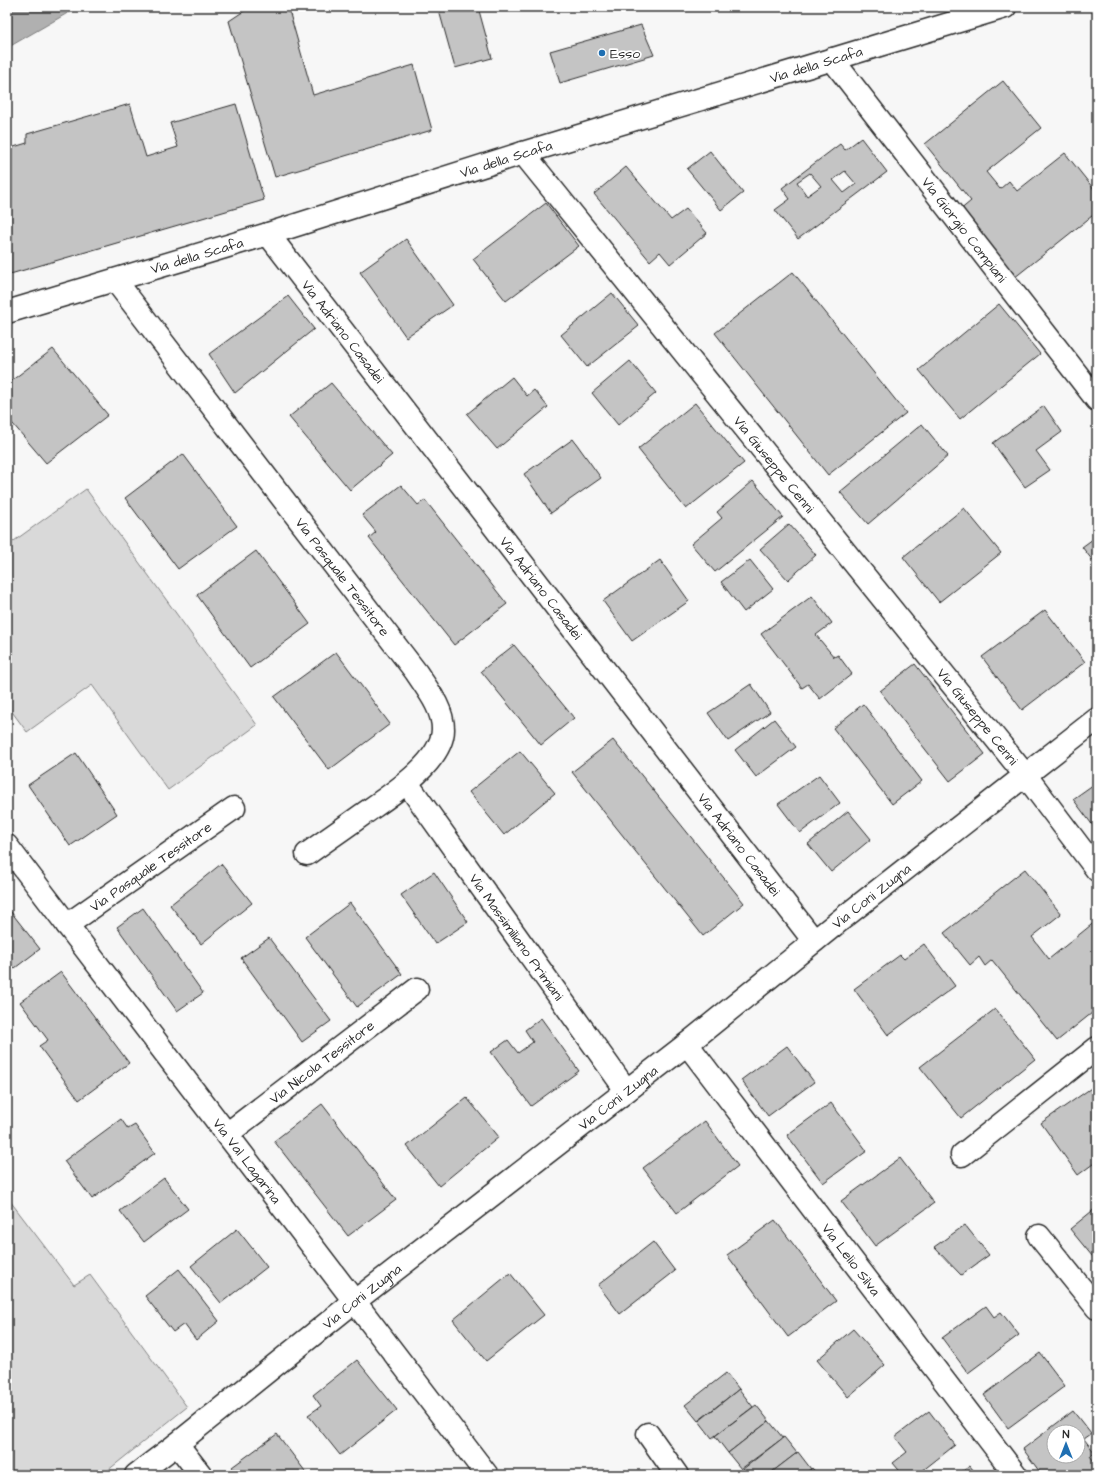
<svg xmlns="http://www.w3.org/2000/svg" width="1104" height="1482" viewBox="0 0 1104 1482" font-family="'Architects Daughter',sans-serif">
  <rect width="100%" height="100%" fill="#f7f7f7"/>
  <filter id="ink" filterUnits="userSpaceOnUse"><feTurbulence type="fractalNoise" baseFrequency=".025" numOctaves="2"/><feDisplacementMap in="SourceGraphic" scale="8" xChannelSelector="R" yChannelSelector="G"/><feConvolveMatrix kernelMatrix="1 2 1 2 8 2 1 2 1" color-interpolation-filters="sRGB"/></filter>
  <g filter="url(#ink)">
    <g fill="#d9d9d9" stroke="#828282">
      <polygon points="86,489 257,725 168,790 92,685 27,732 7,705 7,546"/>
      <polygon points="7,1197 74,1285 90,1275 187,1407 102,1475 7,1475"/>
    </g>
    <polygon fill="#b0b0b0" stroke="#7b7b7b" points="7,7 78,7 7,48"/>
    <g fill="#c4c4c4" stroke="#2b2b2b" fill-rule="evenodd">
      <polygon points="250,7 288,7 313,95 414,65 432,130 275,177 229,21"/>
      <polygon points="438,7 478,7 492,58 455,68"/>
      <polygon points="641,25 654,55 560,83 550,51"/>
      <polygon points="1003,81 1041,128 986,172 1000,189 1009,181 1017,191 1065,153 1097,193 1097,212 1014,278 959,211 971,201 925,144"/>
      <polygon points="130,104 146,157 178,147 170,123 236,104 264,200 7,275 7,149 27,143 27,134"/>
      <path d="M861 138 887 172 798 239 775 210 790 199 782 188 840 144 845 150ZM845 171 856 184 844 193 833 180ZM810 173 821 186 807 196 797 182Z"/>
      <polygon points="710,151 743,193 721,210 687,169"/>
      <polygon points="626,167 671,220 686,209 707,233 670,264 660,252 650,261 594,194"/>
      <polygon points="546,203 579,246 506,301 473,259"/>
      <polygon points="406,239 453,305 406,337 360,272"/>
      <polygon points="793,272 906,413 828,475 715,333"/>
      <polygon points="612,293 639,326 587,367 561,335"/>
      <polygon points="288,296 314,329 235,393 209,354"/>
      <polygon points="999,304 1040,354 960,419 919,370"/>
      <polygon points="53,349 108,415 46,463 7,417 7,384"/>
      <polygon points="630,361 656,393 618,425 592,393"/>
      <polygon points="512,377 527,396 534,390 548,407 497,449 467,414"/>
      <polygon points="331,383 392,455 350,490 289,417"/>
      <polygon points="695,403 744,463 686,509 638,449"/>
      <polygon points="1044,406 1062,432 1036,451 1050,470 1025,487 993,443"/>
      <polygon points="922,424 948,456 868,524 840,492"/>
      <polygon points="573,439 601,478 551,513 524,474"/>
      <polygon points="183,454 237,526 178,569 125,498"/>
      <polygon points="753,481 783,517 715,572 691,544 722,518 717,512"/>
      <polygon points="401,485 418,505 425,500 507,604 454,645 369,538 376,532 362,515"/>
      <polygon points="964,508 1001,553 939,602 903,557"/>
      <polygon points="789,524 816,555 788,580 760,549"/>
      <polygon points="1097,536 1097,566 1082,547"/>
      <polygon points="256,551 310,624 250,668 197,595"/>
      <polygon points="660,560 689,601 632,641 603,601"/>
      <polygon points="750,560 773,589 744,612 721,582"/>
      <polygon points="812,596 832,623 816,635 834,657 838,655 852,674 820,699 808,684 802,688 761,634"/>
      <polygon points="1045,610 1085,662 1022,710 982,657"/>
      <polygon points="514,645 574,718 541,745 481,671"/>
      <polygon points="336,652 390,724 329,770 274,697"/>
      <polygon points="915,664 985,754 950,781 880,691"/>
      <polygon points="751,684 770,712 728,741 708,713"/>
      <polygon points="863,704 922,781 892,804 833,728"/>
      <polygon points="774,719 796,747 756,777 735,750"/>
      <polygon points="613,740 744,903 703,936 572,772"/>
      <polygon points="520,751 555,793 504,835 469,792"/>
      <polygon points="76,753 117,814 70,846 28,785"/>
      <polygon points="819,775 840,803 800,833 778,804"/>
      <polygon points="1097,782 1097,831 1073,799"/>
      <polygon points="848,811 871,839 831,872 808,844"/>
      <polygon points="221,864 252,903 201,944 170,905"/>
      <polygon points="1025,869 1061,914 1032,937 1049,959 1096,921 1097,922 1097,1009 1057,1041 992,960 985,966 979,957 970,965 944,933"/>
      <polygon points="434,872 468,922 435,944 401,895"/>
      <polygon points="350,903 402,974 357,1007 305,937"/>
      <polygon points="7,907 40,949 7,974"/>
      <polygon points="143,908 203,993 177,1011 117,927"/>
      <polygon points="269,938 331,1021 302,1042 241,958"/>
      <polygon points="924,944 955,986 888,1035 854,989 900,955 904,959"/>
      <polygon points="61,972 129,1063 79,1100 39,1046 48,1040 20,1002"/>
      <polygon points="995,1009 1035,1059 961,1118 920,1067"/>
      <polygon points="541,1018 579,1071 531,1106 491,1052 508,1040 518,1053 533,1042 525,1030"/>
      <polygon points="787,1046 814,1082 768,1116 741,1080"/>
      <polygon points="1097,1084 1097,1161 1078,1175 1041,1123"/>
      <polygon points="467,1098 499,1137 439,1186 407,1146"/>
      <polygon points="831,1103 867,1151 823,1183 787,1135"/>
      <polygon points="322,1104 396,1200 348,1236 274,1141"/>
      <polygon points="121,1119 128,1129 135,1125 155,1153 92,1199 64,1161"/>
      <polygon points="705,1121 738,1166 677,1213 643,1168"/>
      <polygon points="900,1158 934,1203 875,1246 841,1201"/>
      <polygon points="164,1178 188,1209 144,1242 120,1211"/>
      <polygon points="1097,1207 1097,1262 1070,1229"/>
      <polygon points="775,1220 836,1301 788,1337 727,1255"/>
      <polygon points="965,1225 989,1255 961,1275 934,1247"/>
      <polygon points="237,1229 267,1267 221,1303 191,1266"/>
      <polygon points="653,1242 675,1271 620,1314 598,1285"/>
      <polygon points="179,1269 219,1321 196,1340 184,1324 173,1332 145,1296"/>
      <polygon points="510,1273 544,1315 486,1361 453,1320"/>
      <polygon points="986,1306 994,1317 1001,1312 1019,1335 968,1373 942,1338"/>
      <polygon points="853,1329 885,1365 848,1397 817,1360"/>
      <polygon points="1040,1353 1065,1386 1008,1428 984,1395"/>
      <polygon points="357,1360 397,1410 340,1455 308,1415 321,1406 313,1395"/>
      <polygon points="726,1373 739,1389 698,1421 685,1405"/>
      <polygon points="739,1389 753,1407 712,1438 699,1421"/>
      <polygon points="756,1405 769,1421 728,1453 715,1436"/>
      <polygon points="929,1411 955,1445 917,1475 903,1475 893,1463 907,1452 895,1437"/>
      <path d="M1073 1411 1091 1434 1084 1439 1095 1453 1090 1456 1097 1465V1475H1042L1023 1449ZM1054 1432H1078V1456H1054Z"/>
      <polygon points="769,1421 783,1438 741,1469 728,1453"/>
      <polygon points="277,1434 308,1475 238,1475 232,1467"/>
      <polygon points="784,1437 797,1453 768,1475 748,1475 743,1469"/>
      <polygon points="798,1452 811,1469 803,1475 768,1475"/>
      <polygon points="970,1466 977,1475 957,1475"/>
      <polygon points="812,1468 818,1475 803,1475 811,1469"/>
    </g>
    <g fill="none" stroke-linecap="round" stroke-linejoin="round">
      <g stroke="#2b2b2b" stroke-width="25">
        <g id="minor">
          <path id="s1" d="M832 59 1097 400"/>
          <path id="s2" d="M523 153 1026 776 1097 870"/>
          <path id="s3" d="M268 234 814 941"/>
          <path id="s4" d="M115 280 416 672C427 689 443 708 443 729 443 763 386 798 362 815 344 828 325 841 307 854"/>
          <path id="s5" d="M7 312 268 234 523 153 1005 7"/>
          <path id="s6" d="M407 783 626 1090"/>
          <path id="s7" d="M7 846 487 1475"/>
          <path id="s8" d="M67 925 234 808"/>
          <path id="s9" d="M687 1044 1016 1475"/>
          <path id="s10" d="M227 1134 417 989"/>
          <polyline points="962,1155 1097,1048"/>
          <polyline points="1039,1236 1097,1308"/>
          <polyline points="648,1434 677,1475"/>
          <polyline points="177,1444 201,1475"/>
          <path id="s11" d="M136 1475 177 1444 355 1301 687 1044 843 918 1097 719"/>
        </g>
      </g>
      <use href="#minor" stroke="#fff" stroke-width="22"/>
    </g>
  </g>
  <circle fill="#1f6fb2" stroke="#fff" stroke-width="1.5" cx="602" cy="53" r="4"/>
  <g text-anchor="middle" stroke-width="3.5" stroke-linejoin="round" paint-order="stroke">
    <g font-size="14" fill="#2b2b2b" stroke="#fff" text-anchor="start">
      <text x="610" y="58">Esso</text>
    </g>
    <g font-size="14" fill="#2b2b2b" stroke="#fff">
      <text dy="5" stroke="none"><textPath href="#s5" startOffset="846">Via della Scafa</textPath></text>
      <text dy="5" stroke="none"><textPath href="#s5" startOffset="522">Via della Scafa</textPath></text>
      <text dy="5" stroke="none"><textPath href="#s1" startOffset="216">Via Giorgio Compiani</textPath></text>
      <text dy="5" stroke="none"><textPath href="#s5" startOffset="198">Via della Scafa</textPath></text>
      <text dy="5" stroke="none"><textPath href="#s3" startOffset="123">Via Adriano Casadei</textPath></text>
      <text dy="5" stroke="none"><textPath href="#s2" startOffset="400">Via Giuseppe Cenni</textPath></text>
      <text dy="5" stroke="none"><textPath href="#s4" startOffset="374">Via Pasquale Tessitore</textPath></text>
      <text dy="5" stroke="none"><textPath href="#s3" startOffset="447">Via Adriano Casadei</textPath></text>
      <text dy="5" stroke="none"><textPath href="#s2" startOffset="724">Via Giuseppe Cenni</textPath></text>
      <text dy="5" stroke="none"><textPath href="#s3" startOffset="771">Via Adriano Casadei</textPath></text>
      <text dy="5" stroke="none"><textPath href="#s8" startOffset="102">Via Pasquale Tessitore</textPath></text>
      <text dy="5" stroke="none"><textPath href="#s11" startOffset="936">Via Coni Zugna</textPath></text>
      <text dy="5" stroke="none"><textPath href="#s6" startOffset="189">Via Massimiliano Primiani</textPath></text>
      <text dy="5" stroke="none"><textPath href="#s10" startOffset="119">Via Nicola Tessitore</textPath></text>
      <text dy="5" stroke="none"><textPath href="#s11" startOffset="612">Via Coni Zugna</textPath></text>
      <text dy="5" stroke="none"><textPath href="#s7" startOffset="396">Via Val Lagarina</textPath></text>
      <text dy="5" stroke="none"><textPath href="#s9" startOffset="271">Via Lelio Silva</textPath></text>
      <text dy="5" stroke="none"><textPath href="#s11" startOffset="288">Via Coni Zugna</textPath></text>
    </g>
  </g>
  <rect width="1104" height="1482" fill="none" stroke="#fff" stroke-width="24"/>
  <rect x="12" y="12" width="1080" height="1458" fill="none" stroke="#2b2b2b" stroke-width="1.5" filter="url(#ink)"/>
  <g transform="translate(1066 1444)"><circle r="19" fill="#ffffff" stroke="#aaaaaa"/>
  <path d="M0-3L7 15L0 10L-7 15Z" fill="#1f6fb2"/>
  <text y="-6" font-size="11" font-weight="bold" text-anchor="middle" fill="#2b2b2b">N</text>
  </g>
</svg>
